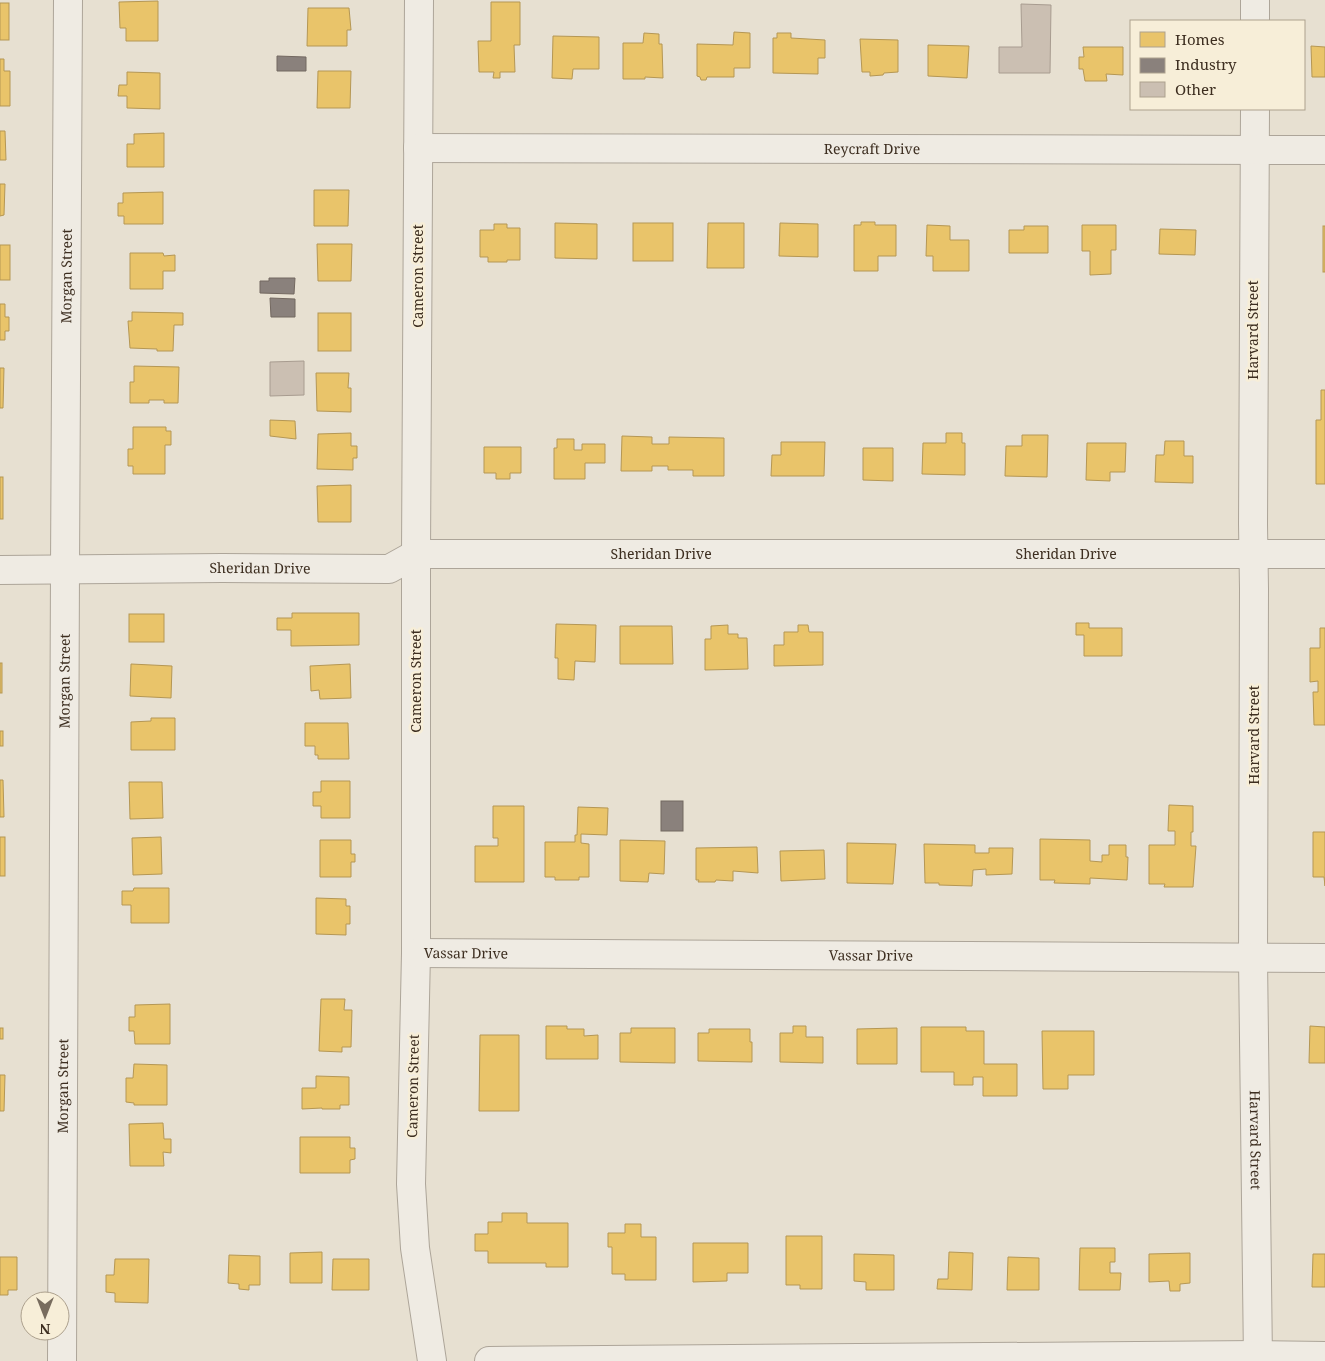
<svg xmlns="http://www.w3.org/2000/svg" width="1325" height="1361" viewBox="0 0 1325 1361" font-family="'Noto Serif',serif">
  <rect width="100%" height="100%" fill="#e7e0d1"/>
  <g fill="#e9c46a" stroke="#b59754">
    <polygon points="158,1 158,41 126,41 126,28 120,28 119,2"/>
    <polygon points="491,2 520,2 520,45 514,45 515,72 500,72 500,78 493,78 494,72 479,72 478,41 491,41"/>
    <rect x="0" y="3" width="9" height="37"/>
    <polygon points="308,8 349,8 351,30 347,30 347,46 307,46"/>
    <polygon points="734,32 750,33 750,68 734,68 734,77 707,77 706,80 701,80 700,77 697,76 697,44 733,45"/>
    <polygon points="644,33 659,34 659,44 662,44 663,78 645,77 645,79 623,79 623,43 643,43"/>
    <polygon points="777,33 791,33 791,38 825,40 825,58 818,58 818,74 773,73 773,38 777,38"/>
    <polygon points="553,36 599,37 599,69 573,69 572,79 552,78"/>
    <polygon points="860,39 898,40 898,72 884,73 883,75 870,76 870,72 862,72"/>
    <polygon points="928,45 969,46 967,78 928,76"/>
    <polygon points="1311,46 1325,47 1325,77 1312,77"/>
    <polygon points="1083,47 1123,47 1123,75 1106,74 1107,81 1085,81 1083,69 1079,69 1079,57 1084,57"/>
    <polygon points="0,59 4,59 4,71 10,71 10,106 0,106"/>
    <polygon points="318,71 351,71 350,108 317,108"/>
    <polygon points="127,72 160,73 160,109 127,108 127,96 118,96 119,85 127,85"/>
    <polygon points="0,131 5,131 6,160 0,160"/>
    <polygon points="164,133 164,167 127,167 127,144 134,144 134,134"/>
    <polygon points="0,184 5,184 4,215 0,216"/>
    <polygon points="314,190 349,190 348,226 314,226"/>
    <polygon points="163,192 163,224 124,224 124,216 118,216 118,203 123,203 123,193"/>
    <polygon points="861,222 875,222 875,225 896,225 896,256 878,256 878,271 854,271 854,225 861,225"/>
    <polygon points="555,223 597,224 597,259 555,258"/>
    <rect x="633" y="223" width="40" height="38"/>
    <polygon points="708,223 744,223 744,268 707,268"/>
    <polygon points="780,223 818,224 818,257 779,256"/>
    <polygon points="494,224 507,224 507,228 520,228 520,260 507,260 507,262 488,262 488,257 480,257 480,230 494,230"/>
    <polygon points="927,225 950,226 950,240 969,240 969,271 933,271 933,256 926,256"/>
    <polygon points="1082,225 1116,225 1116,250 1111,250 1111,274 1090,275 1090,251 1082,251"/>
    <polygon points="1024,226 1048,226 1048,253 1009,253 1009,230 1024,230"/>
    <rect x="1323" y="226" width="2" height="46"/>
    <polygon points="1160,229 1196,230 1195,255 1159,254"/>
    <polygon points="317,244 352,244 351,281 318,281"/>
    <rect x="0" y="245" width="10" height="35"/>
    <polygon points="130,253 163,253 164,256 175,255 175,271 163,271 163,289 130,289"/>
    <polygon points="0,304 5,304 5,317 9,317 9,331 5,331 5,340 0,340"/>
    <polygon points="132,312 183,313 183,325 174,325 173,351 157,351 157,349 130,348 128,321 132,321"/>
    <rect x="318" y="313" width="33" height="38"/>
    <polygon points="134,366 179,367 178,403 164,403 164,400 149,400 149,403 130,403 130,382 134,382"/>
    <polygon points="0,368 4,368 3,408 0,408"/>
    <polygon points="316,373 349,373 348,388 351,388 351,412 317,411"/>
    <polygon points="1321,390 1325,390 1325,484 1316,484 1316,420 1321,420"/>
    <polygon points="270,420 295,421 296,439 270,436"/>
    <polygon points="133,427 166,427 166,431 171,431 171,445 165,445 165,474 133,474 133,466 128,466 128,449 133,449"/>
    <polygon points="351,433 351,446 357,446 357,458 353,458 353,470 317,469 318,434"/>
    <polygon points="946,433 962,433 962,443 965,443 965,475 922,474 923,443 946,443"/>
    <polygon points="1022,435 1048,435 1047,477 1005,476 1006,446 1022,446"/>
    <polygon points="622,436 652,437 652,444 669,444 669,437 724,438 724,476 693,476 693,470 668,470 668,466 652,466 652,471 621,471"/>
    <polygon points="557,439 574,439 574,450 582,450 582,444 605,444 605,463 585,463 585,479 554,479 554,448 557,448"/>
    <polygon points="1165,441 1184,441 1184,456 1193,456 1193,483 1155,482 1156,455 1164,455"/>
    <polygon points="781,442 825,442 824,476 771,476 772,455 781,455"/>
    <polygon points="1087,443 1126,443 1125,472 1110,472 1110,481 1086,480"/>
    <polygon points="484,447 521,447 521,473 510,473 510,479 496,479 496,473 484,473"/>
    <polygon points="863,448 893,448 893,481 863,480"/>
    <rect x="0" y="477" width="3" height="42"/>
    <polygon points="351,485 351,522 318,522 317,486"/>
    <polygon points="292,613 359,613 359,645 291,646 291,630 277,630 277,618 292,618"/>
    <rect x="129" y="614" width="35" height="28"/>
    <polygon points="1076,623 1089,623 1089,628 1122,628 1122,656 1084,656 1084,635 1076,635"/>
    <polygon points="556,624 596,625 595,662 575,661 574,680 558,679 558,658 555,658"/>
    <polygon points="728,625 728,634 738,634 738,638 747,638 748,669 705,670 705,639 711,639 711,626"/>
    <polygon points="798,625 808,625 809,632 823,632 823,665 774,666 774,645 784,645 784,632 798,632"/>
    <polygon points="620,626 672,626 673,664 620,664"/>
    <polygon points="1320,628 1325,628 1325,725 1314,725 1313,692 1318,692 1318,681 1310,682 1310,648 1320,648"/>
    <rect x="0" y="663" width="2" height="30"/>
    <polygon points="131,664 172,666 171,698 130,696"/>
    <polygon points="350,664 351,698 320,699 319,690 311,691 310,666"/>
    <polygon points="151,718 175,718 175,750 131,750 131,722 151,721"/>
    <polygon points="305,723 348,723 349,759 318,759 318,755 315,755 315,746 305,746"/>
    <rect x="0" y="731" width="3" height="15"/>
    <polygon points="0,780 3,780 4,817 0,817"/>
    <polygon points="321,781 350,781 350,818 321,818 321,806 313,806 313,792 321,792"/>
    <polygon points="129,782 162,782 163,818 130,819"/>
    <polygon points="1169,805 1193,806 1193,832 1191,832 1191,846 1196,846 1193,887 1164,887 1165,884 1149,884 1149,845 1175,845 1175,831 1168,831"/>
    <polygon points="493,806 524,806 524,882 475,882 475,846 498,846 498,838 493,838"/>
    <polygon points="578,807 608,808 607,835 581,834 581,843 589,844 589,877 579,877 579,880 555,880 555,877 545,877 545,842 575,842 575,835 577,835"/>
    <polygon points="1313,832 1325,832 1325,886 1324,877 1313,877"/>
    <rect x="0" y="837" width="5" height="39"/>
    <polygon points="161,837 162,874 133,875 132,838"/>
    <polygon points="1040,839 1090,840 1090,861 1102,862 1102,855 1109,855 1109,845 1126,845 1126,857 1128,857 1127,880 1090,878 1090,884 1054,883 1055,880 1040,880"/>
    <polygon points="320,840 351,840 351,854 355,854 355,862 351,862 351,877 320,877"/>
    <polygon points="620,840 665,841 664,874 649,873 648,882 620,881"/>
    <polygon points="847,843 896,844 893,884 847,883"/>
    <polygon points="924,844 975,845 975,853 989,853 989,848 1013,848 1012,874 986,875 986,869 973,870 972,886 939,885 939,883 925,883"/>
    <polygon points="757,847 758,873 733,871 733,881 716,880 715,882 698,882 699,880 696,880 696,848"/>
    <polygon points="824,850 825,879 781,881 780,851"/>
    <polygon points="134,888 169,888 169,923 131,923 131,905 122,905 122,891 133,891"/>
    <polygon points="316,898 346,899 346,906 350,906 350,924 346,924 346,935 316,934"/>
    <polygon points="321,999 345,999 344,1010 352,1010 351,1047 342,1047 342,1052 319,1051"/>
    <polygon points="170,1004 170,1044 135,1044 134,1031 129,1031 129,1017 135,1017 135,1005"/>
    <polygon points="546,1026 567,1026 567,1029 584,1029 584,1036 598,1035 598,1059 546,1059"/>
    <polygon points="793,1026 806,1026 806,1037 823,1037 823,1063 780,1062 780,1033 793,1033"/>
    <polygon points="1310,1026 1325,1027 1325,1063 1309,1063"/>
    <polygon points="921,1027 966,1027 966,1031 984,1031 984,1064 1017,1064 1017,1096 983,1096 983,1077 973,1077 973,1085 954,1085 954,1072 921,1072"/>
    <rect x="0" y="1028" width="3" height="11"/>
    <polygon points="631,1028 675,1028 675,1063 620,1062 620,1033 631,1033"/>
    <polygon points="897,1028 897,1064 857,1064 857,1029"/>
    <polygon points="709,1029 750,1029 750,1042 752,1042 752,1062 698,1061 698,1033 709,1033"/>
    <polygon points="1042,1031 1094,1031 1094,1075 1068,1075 1068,1089 1043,1089"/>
    <polygon points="480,1035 519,1035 519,1111 479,1111"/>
    <polygon points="134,1064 167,1065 167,1105 134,1105 134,1103 126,1102 126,1078 133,1078"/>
    <polygon points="0,1075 5,1075 4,1111 0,1111"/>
    <polygon points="316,1076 349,1077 349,1105 340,1105 340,1109 322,1109 322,1108 302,1109 302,1088 316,1088"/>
    <polygon points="163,1123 164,1139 171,1139 171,1153 163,1152 164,1166 130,1166 129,1124"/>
    <polygon points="300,1137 350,1137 350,1148 355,1148 355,1159 350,1160 350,1173 300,1173"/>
    <polygon points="502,1213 527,1213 527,1223 568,1223 568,1267 546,1267 546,1263 488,1263 488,1251 475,1251 475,1234 488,1234 488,1222 502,1222"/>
    <polygon points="625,1224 641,1224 641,1237 656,1237 656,1280 625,1280 625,1274 612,1274 612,1247 608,1247 608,1233 625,1233"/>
    <polygon points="786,1236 822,1236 822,1289 800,1289 800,1285 786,1285"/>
    <polygon points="693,1243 748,1243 748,1273 727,1273 727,1281 693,1282"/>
    <polygon points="1080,1248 1115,1248 1115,1262 1110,1262 1110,1273 1121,1273 1120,1290 1079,1290"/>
    <polygon points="322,1252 322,1283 290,1283 290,1253"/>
    <polygon points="949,1252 973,1253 972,1290 937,1289 938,1279 948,1279"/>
    <polygon points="1190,1253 1190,1283 1180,1284 1180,1291 1170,1291 1169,1281 1149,1282 1149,1254"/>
    <polygon points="854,1254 894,1255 894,1290 866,1290 866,1282 854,1281"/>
    <polygon points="1313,1254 1325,1254 1325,1287 1312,1287"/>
    <polygon points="229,1255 260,1256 260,1285 249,1285 249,1290 239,1289 239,1284 228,1283"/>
    <polygon points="0,1257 17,1257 17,1290 8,1290 8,1295 0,1295"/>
    <polygon points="1008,1257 1039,1258 1039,1290 1007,1290"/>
    <polygon points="115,1259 149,1259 148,1303 115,1302 115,1293 106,1292 106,1275 114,1275"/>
    <polygon points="333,1259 369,1259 369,1290 332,1290"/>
  </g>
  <g fill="#8a817c" stroke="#736860">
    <polygon points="277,56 306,57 306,71 277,71"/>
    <polygon points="269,278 295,278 294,294 260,293 260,281 269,281"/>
    <polygon points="270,298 295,299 295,317 271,317"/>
    <rect x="661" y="801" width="22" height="30"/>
  </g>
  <g fill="#cbbfb2" stroke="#a89c90">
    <polygon points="1021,4 1051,5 1050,73 999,73 999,47 1022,47"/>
    <polygon points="304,361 304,395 270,396 270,362"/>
  </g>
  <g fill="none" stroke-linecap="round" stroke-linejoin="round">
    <g stroke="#ada599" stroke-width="30">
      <g id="street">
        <polyline points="419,0 416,554 416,953 411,1184 415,1248 432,1361"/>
        <polyline points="1255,0 1255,21"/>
        <path id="s1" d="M1255 109 1253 524 1254 589 1253 958 1258 1361"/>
        <path id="s2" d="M418 148 1325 150"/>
        <path id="s3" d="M0 570 222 568 389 569 416 554H1325"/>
        <path id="s4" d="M416 953 1325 958"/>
        <path id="s5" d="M62 1361 65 569 68 0"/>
        <polyline points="489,1361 1258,1355 1325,1356"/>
      </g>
    </g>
    <use href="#street" stroke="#efebe3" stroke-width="28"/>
  </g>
  <g text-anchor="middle" stroke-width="5" stroke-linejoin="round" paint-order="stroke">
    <g font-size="14" fill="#3d2e20" stroke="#f7eed8">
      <text dy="5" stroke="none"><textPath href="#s2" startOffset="454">Reycraft Drive</textPath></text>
      <text dy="5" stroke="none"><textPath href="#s5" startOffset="1085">Morgan Street</textPath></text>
      <text transform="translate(418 276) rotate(-90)" y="5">Cameron Street</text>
      <text transform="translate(1253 330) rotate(-90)" y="5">Harvard Street</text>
      <text dy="5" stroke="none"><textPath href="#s3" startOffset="665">Sheridan Drive</textPath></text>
      <text dy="5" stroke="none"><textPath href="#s3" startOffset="1070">Sheridan Drive</textPath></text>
      <text dy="5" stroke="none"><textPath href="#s3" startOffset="260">Sheridan Drive</textPath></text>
      <text dy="5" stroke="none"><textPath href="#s5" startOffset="680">Morgan Street</textPath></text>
      <text transform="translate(416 681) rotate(-90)" y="5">Cameron Street</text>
      <text transform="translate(1254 735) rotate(-90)" y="5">Harvard Street</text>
      <text dy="5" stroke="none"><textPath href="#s4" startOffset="50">Vassar Drive</textPath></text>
      <text dy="5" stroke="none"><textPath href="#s4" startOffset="455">Vassar Drive</textPath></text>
      <text dy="5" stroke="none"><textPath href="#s5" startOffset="275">Morgan Street</textPath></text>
      <text transform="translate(413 1086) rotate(-89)" y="5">Cameron Street</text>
      <text dy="5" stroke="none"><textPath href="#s1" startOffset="1031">Harvard Street</textPath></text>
    </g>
  </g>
  <rect x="1130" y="20" width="175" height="90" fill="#f7eed8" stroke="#ada18e"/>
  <rect x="1140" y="32" width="25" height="15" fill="#e9c46a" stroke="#ada18e"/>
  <text x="1175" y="45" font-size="15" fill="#3d2e20">Homes</text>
  <rect x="1140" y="58" width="25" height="15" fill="#8a817c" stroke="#ada18e"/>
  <text x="1175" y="70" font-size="15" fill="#3d2e20">Industry</text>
  <rect x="1140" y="82" width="25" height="15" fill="#cbbfb2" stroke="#ada18e"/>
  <text x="1175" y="95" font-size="15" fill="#3d2e20">Other</text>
  <g transform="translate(45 1316) rotate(180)"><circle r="24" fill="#f7eed8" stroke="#ada18e"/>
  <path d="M0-4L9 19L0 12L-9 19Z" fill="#786c5e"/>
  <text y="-8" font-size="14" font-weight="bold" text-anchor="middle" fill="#3d2e20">N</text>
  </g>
</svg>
